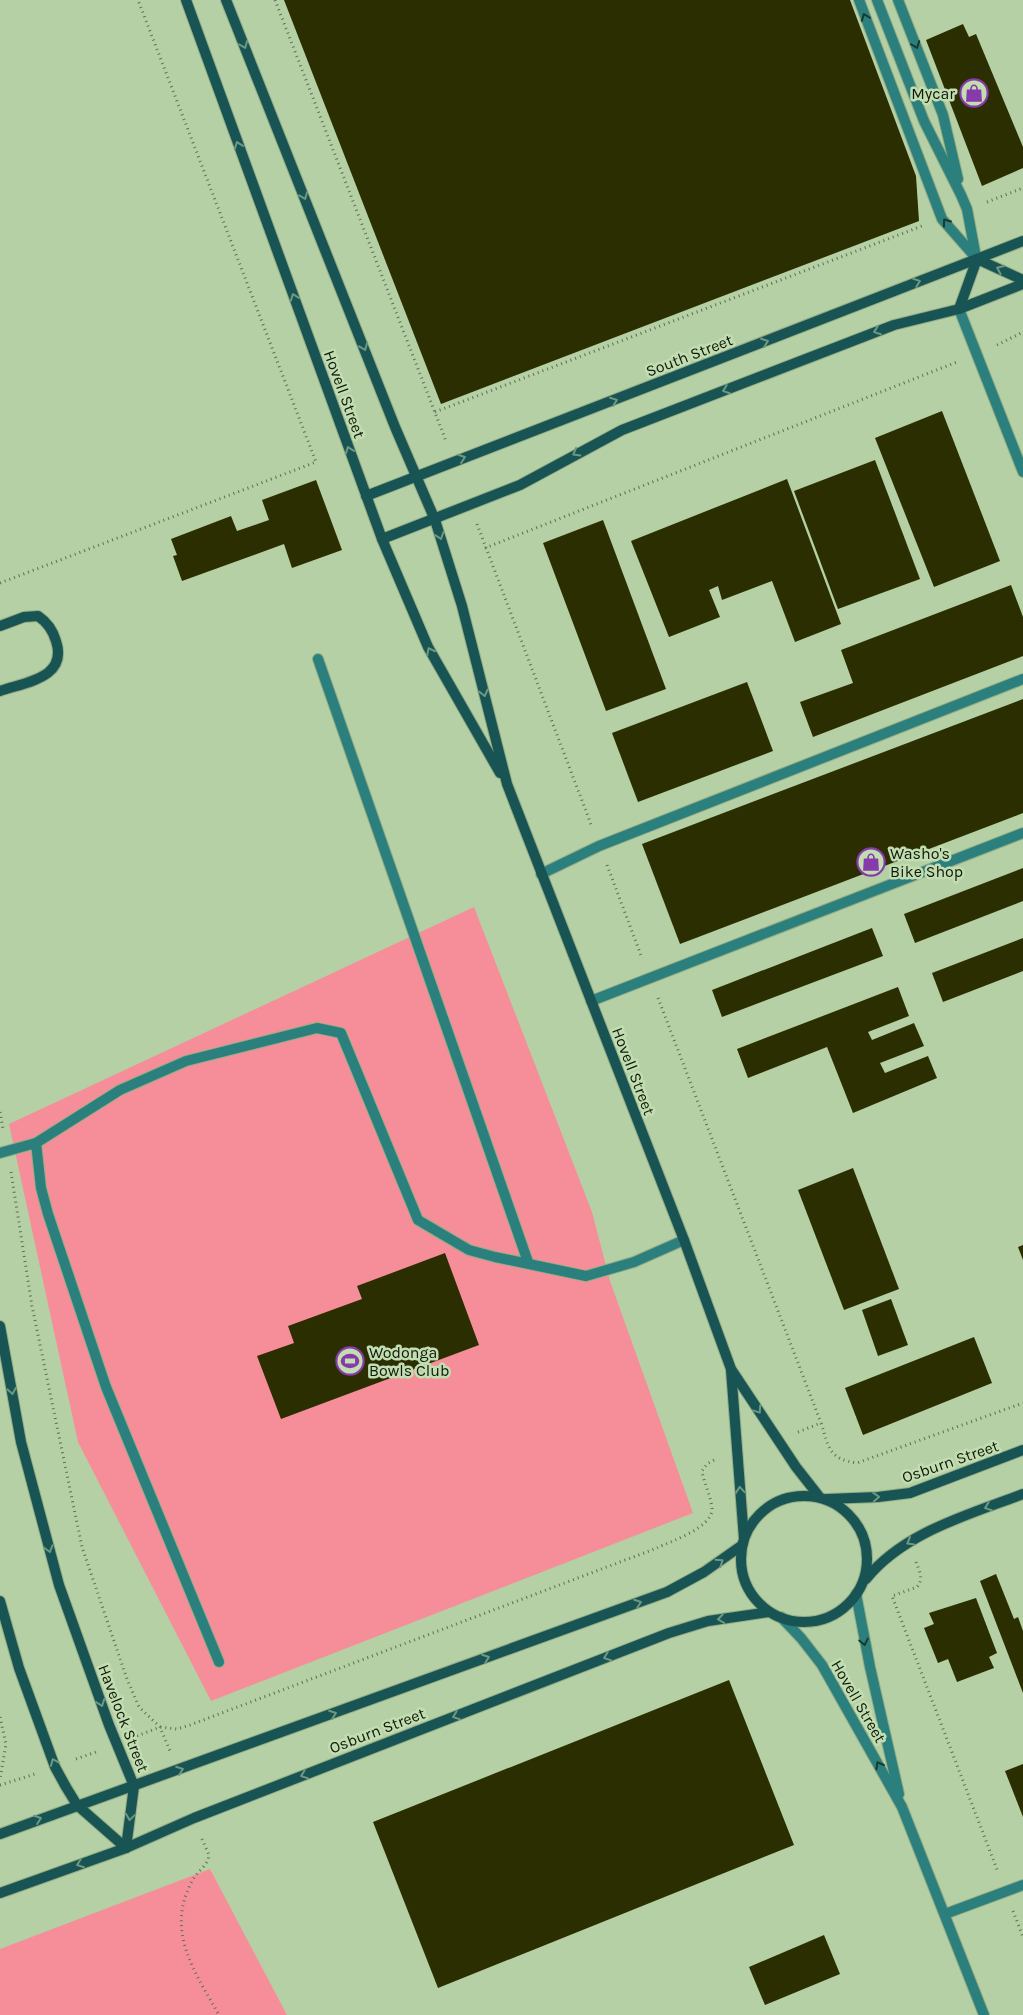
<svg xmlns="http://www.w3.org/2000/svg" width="1023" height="2015" viewBox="0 0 1023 2015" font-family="Karla,sans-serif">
  <rect width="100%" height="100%" fill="#b5d0a4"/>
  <g fill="#f68e9a">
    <polygon points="474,907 592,1212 610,1281 693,1513 211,1701 78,1442 9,1124"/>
    <polygon points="210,1869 287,2015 0,2015 0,1949"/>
  </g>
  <g fill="#2b2e00">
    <polygon points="284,0 850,0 916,176 919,221 441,404"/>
    <polygon points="963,24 969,37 976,34 1023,147 1023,168 982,186 926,40"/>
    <polygon points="942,411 1000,561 934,587 875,438"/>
    <polygon points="875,460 920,579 838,609 794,491"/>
    <polygon points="787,479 841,624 795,642 772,581 722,600 718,586 709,590 720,617 669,637 631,541"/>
    <polygon points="316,480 342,550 292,568 284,544 182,581 173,556 177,555 171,539 231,516 237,531 269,520 262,500"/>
    <polygon points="603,520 666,689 606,711 543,543"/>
    <polygon points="1011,585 1023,617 1023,656 813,737 800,702 853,683 841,650"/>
    <polygon points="747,682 773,751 638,802 612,733"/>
    <polygon points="1023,699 1023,813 680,944 642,844"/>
    <polygon points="1023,868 1023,901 915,943 904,914"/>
    <polygon points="872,928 883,956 722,1017 712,990"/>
    <polygon points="1023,938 1023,971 943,1002 932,973"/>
    <polygon points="898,987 909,1016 868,1032 872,1040 914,1023 924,1046 880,1063 885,1073 928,1056 937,1078 853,1113 827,1047 748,1078 737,1049"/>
    <polygon points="853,1168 899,1289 844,1310 798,1190"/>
    <polygon points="1023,1245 1023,1260 1018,1247"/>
    <polygon points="445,1253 479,1345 281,1419 257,1356 294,1343 288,1326 362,1299 357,1286"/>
    <polygon points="891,1299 908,1345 878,1356 862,1310"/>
    <polygon points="974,1337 992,1383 863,1435 845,1388"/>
    <polygon points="996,1574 1014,1619 1018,1617 1023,1631 1023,1693 980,1581"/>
    <polygon points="976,1598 997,1653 989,1657 994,1668 957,1682 948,1659 938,1663 924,1628 934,1624 929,1613"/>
    <polygon points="729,1680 794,1845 438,1988 373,1822"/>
    <polygon points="1023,1764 1023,1817 1005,1771"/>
    <polygon points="824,1935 840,1974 765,2005 749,1967"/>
  </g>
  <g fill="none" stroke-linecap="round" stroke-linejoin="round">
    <g stroke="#94ac85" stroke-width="12">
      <g id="lane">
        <polyline points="859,0 942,219 977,259"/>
        <polyline points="877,0 924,121 961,195 967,209 976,257"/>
        <polyline points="898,0 943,115 958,179"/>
        <polyline points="959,309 1023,472"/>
        <polyline points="318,659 528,1262"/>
        <polyline points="541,874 599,846 1023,679"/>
        <polyline points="591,1001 1023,833"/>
        <polyline points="36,1143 120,1090 186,1061 317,1028 341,1033 418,1220 469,1250 495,1257 586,1276 634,1262 684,1240"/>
        <polyline points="0,1153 36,1143 41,1188 48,1214 106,1387 219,1662"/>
        <polyline points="945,1914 1023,1885"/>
      </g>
    </g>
    <g stroke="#94ac85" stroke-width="12">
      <g id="street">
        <polyline points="856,1594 870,1667 899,1794"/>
        <polyline points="781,1617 801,1638 822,1665 902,1807 984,2015"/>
      </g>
    </g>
    <g stroke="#94ac85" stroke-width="12">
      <g id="secondary">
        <polyline points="186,0 382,539 428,647 500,773"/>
        <polyline points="226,0 395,427 435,520 462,606 507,784 684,1240 731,1369 796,1467 818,1495"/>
        <polyline points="959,309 977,259 1023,280"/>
        <polyline points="366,496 1023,241"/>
        <polyline points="382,539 520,485 622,430 894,325 959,309 1023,284"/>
        <path d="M0 626 24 617 38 616C47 622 53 631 56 641 68 678 26 682 0 691"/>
        <polyline points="0,1326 21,1442 59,1585 109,1725 134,1786 126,1848"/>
        <polyline points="731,1370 744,1539"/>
        <circle cx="804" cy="1559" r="63"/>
        <polyline points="827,1499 878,1497 910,1493 1023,1450"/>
        <path d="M866 1579C904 1532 968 1515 1023 1494"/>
        <polyline points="0,1601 19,1668 55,1767 66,1787 77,1805 126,1848"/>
        <polyline points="0,1834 667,1592 704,1572 741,1546"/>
        <polyline points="0,1893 126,1848 194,1818 669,1633 708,1621 769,1612"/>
      </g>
    </g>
    <g stroke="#5e7053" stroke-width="3" stroke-dasharray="1 4" stroke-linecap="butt">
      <polyline points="275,0 446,441"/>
      <polyline points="987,202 1023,188"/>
      <polyline points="997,345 1023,332"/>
      <polyline points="435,412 922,226"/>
      <polyline points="477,524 592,827"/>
      <polyline points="485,548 957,362"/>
      <polyline points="0,583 316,462 138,0"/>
      <polyline points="607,865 642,958"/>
      <polyline points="658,998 821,1423"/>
      <polyline points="0,1112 3,1129"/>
      <polyline points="11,1172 32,1306 82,1547 127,1679 139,1707 160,1727 170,1751"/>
      <path d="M798 1432 821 1423C829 1447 828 1459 857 1463L1023 1403"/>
      <path d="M916 1562C919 1570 924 1579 917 1587L892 1596 998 1872"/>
      <polyline points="0,1717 6,1744 0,1779"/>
      <path d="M137 1736 160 1727 177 1729 190 1725 657 1548C671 1541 712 1528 712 1509 711 1496 704 1484 702 1471L707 1464 716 1459"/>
      <polyline points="76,1759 96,1752"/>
      <polyline points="0,1785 35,1774"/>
      <path d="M202 1839 209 1855 208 1860C204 1868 196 1873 192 1881 165 1932 195 1972 219 2015"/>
      <polyline points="1013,1911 1023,1937"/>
    </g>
    <use href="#lane" stroke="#2b807e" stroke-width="10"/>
    <use href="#street" stroke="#2b807e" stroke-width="10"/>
    <use href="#secondary" stroke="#185453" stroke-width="10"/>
  </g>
  <defs><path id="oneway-chevron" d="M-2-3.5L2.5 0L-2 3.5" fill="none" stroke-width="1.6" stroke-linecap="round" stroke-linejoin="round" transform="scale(1.25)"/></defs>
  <g stroke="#19392d">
    <use href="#oneway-chevron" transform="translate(865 17) rotate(-111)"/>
    <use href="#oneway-chevron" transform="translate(916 45) rotate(69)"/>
    <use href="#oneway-chevron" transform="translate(946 222) rotate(-126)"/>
    <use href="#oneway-chevron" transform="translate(864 1642) rotate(78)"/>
    <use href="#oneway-chevron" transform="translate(879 1765) rotate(-119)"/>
  </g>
  <g stroke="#6d9882">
    <use href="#oneway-chevron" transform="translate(244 45) rotate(68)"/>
    <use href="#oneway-chevron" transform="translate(238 145) rotate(-110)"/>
    <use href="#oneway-chevron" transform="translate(304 196) rotate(68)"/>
    <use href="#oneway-chevron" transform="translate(1000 269) rotate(-156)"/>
    <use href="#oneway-chevron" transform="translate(917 282) rotate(-21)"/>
    <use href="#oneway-chevron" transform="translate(294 297) rotate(-110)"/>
    <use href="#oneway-chevron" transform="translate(877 331) rotate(159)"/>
    <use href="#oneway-chevron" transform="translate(765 342) rotate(-21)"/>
    <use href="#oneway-chevron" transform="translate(364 347) rotate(68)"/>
    <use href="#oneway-chevron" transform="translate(726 390) rotate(159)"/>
    <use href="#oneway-chevron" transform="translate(614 401) rotate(-21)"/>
    <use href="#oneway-chevron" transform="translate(349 450) rotate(-110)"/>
    <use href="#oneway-chevron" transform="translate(576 453) rotate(150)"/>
    <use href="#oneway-chevron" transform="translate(462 458) rotate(-20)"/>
    <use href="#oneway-chevron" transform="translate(440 536) rotate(71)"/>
    <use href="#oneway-chevron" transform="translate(430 651) rotate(-117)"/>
    <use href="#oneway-chevron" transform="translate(484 693) rotate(76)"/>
    <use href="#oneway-chevron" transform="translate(12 1391) rotate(80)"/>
    <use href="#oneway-chevron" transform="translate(758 1410) rotate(56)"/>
    <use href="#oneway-chevron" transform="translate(740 1490) rotate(-95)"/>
    <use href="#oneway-chevron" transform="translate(876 1497) rotate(-4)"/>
    <use href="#oneway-chevron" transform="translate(988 1507) rotate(159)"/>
    <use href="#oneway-chevron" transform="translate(910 1542) rotate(150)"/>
    <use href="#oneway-chevron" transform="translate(49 1549) rotate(74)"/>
    <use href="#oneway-chevron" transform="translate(720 1562) rotate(-34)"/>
    <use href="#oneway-chevron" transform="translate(638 1603) rotate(-20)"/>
    <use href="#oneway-chevron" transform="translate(721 1619) rotate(172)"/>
    <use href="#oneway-chevron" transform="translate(607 1657) rotate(159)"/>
    <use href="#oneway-chevron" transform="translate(486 1658) rotate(-20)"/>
    <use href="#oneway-chevron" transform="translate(101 1703) rotate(70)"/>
    <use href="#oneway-chevron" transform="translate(333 1714) rotate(-20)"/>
    <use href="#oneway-chevron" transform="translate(456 1716) rotate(159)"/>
    <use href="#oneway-chevron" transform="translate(54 1762) rotate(-112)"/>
    <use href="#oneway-chevron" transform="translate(180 1770) rotate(-20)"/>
    <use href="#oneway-chevron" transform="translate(304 1775) rotate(159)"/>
    <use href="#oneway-chevron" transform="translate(130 1817) rotate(98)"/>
    <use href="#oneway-chevron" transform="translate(38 1819) rotate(-20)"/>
    <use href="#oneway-chevron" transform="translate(80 1864) rotate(160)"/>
  </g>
  <defs>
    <g id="shop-ring" transform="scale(1.4375)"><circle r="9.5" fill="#c2ddb1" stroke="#873aab" stroke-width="1.5"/><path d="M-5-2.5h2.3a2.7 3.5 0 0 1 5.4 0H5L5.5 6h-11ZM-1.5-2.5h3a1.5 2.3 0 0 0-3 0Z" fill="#873aab"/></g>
    <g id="stadium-ring" transform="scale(1.4375)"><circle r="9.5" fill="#c2ddb1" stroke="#873aab" stroke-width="1.5"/><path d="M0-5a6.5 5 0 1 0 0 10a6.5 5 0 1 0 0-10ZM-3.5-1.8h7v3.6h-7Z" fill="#873aab"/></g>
  </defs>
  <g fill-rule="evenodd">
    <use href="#shop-ring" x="974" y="93"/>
    <use href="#shop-ring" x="871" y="862"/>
    <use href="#stadium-ring" x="350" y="1361"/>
  </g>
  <g text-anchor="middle" stroke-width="5" stroke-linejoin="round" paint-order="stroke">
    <g font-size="16" fill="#111a0a" stroke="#c2ddb1" text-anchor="start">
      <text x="955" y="99" text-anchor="end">Mycar</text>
      <text x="890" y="859">Washo's<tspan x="890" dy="18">Bike Shop</tspan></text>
      <text x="369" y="1358">Wodonga<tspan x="369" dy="18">Bowls Club</tspan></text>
    </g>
    <g font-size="16" fill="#111a0a" stroke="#c2ddb1">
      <text transform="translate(689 355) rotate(-21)" y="6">South Street</text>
      <text transform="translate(345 394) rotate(70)" y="6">Hovell Street</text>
      <text transform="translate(634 1071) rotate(69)" y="6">Hovell Street</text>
      <text transform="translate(950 1461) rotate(-19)" y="6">Osburn Street</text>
      <text transform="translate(859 1701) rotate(60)" y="6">Hovell Street</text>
      <text transform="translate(124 1718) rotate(69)" y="6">Havelock Street</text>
      <text transform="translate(377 1730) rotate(-21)" y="6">Osburn Street</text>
    </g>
  </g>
</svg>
